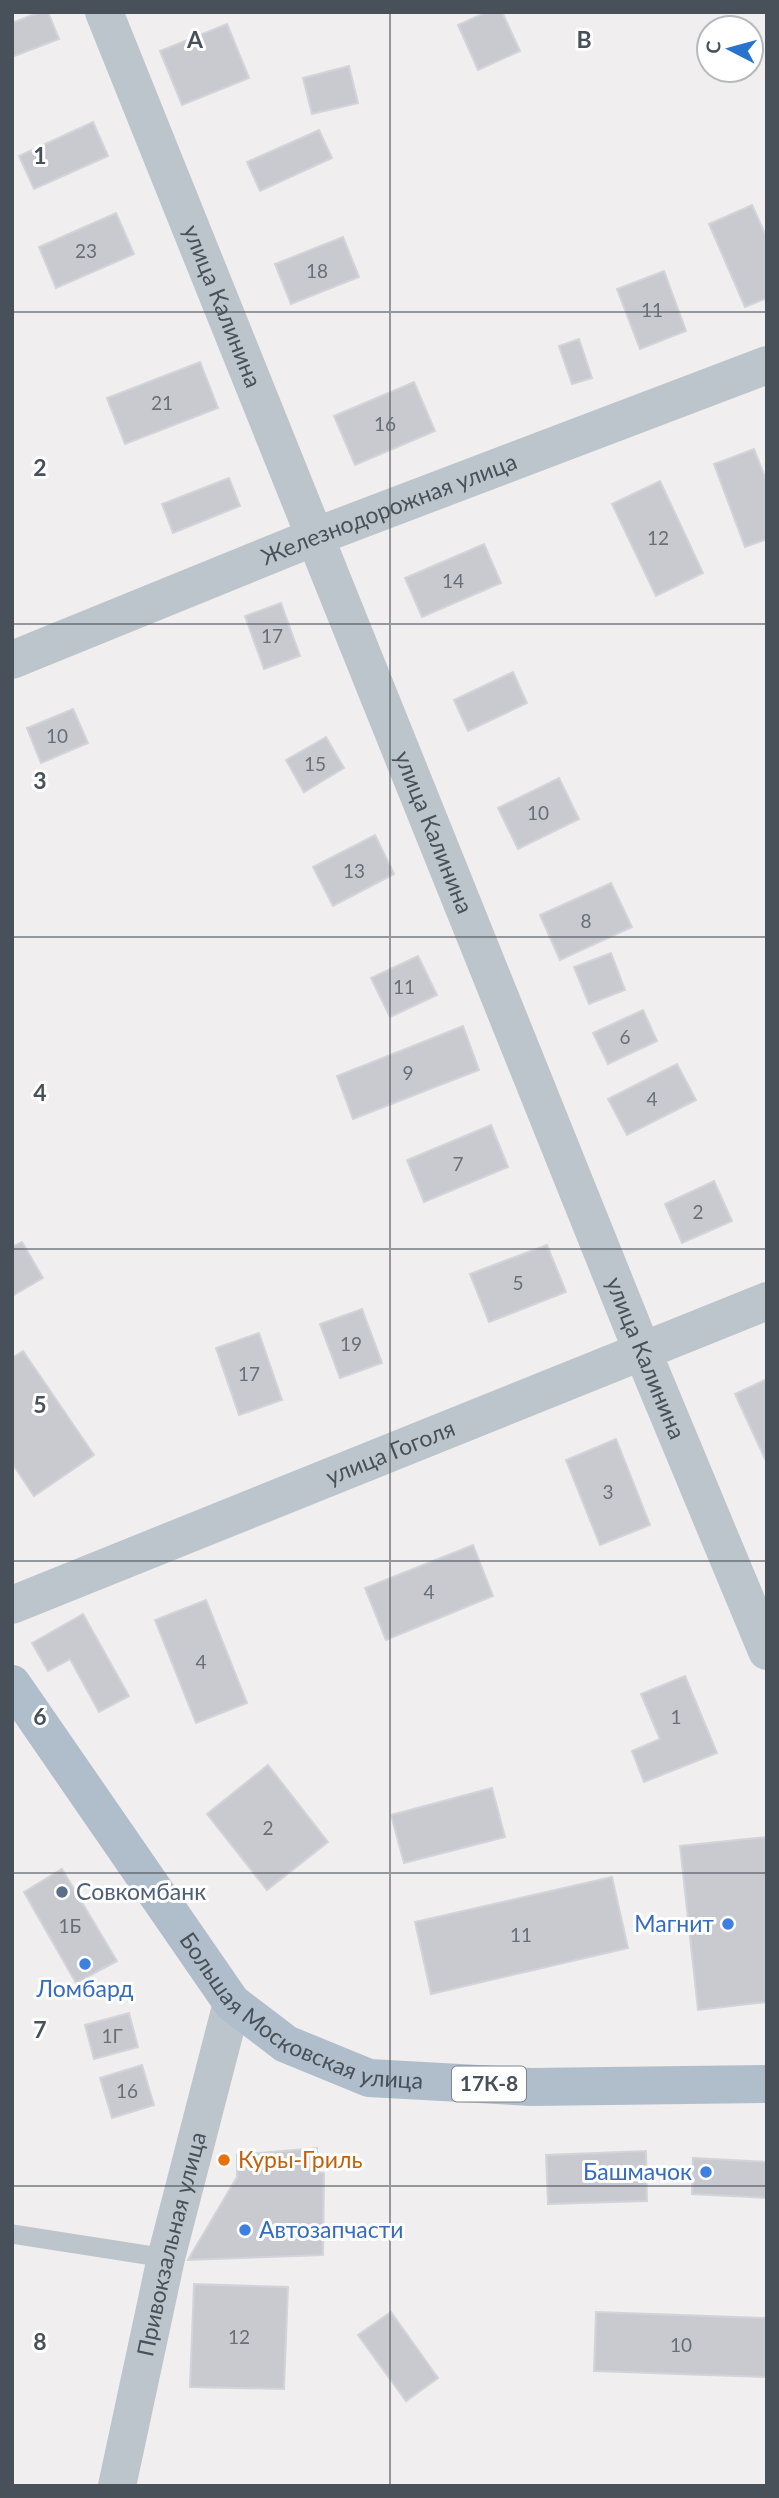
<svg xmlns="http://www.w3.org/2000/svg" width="779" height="2498" viewBox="0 0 779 2498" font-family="Lato,sans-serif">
  <rect width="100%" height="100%" fill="#f0eeee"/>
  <g fill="#c9cad0" stroke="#d2d4d9" stroke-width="2">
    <polygon points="40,12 48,12 59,39 12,57 12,23"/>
    <polygon points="487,12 502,12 520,51 478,70 458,25"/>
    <polygon points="227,24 249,78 182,105 160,51"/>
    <polygon points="349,66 358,103 312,114 303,78"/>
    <polygon points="93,122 108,156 34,189 19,156"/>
    <polygon points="319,130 332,158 260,191 247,162"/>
    <polygon points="752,205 767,238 767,298 745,307 709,224"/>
    <polygon points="116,213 134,254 56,288 39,247"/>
    <polygon points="343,237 359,277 291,304 275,264"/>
    <polygon points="664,271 686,331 640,349 617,289"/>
    <polygon points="579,339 592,378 572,384 559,346"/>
    <polygon points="200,362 218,408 125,444 107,398"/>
    <polygon points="414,382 435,431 355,465 334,416"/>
    <polygon points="754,449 767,482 767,539 745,547 714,464"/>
    <polygon points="229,478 240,506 173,533 162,504"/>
    <polygon points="660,481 703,573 656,596 612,504"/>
    <polygon points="484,544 501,583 422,617 405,578"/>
    <polygon points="281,603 300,656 264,669 245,616"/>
    <polygon points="513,672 527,703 468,731 454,700"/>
    <polygon points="73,709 88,743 41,763 27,728"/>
    <polygon points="326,737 344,768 304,792 286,760"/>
    <polygon points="559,778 579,819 518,849 498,808"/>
    <polygon points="375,835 394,874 333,906 313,867"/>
    <polygon points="611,883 632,927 560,960 540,915"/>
    <polygon points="611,953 625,990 589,1004 574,967"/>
    <polygon points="418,956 437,995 390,1017 371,978"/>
    <polygon points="643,1010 657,1041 608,1064 593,1033"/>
    <polygon points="463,1026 479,1070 353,1119 337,1076"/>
    <polygon points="677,1064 696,1100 627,1135 608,1099"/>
    <polygon points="491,1125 508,1167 424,1202 407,1160"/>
    <polygon points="714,1181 732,1221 682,1243 665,1204"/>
    <polygon points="22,1242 43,1278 12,1296 12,1247"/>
    <polygon points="547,1245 566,1292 489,1322 470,1274"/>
    <polygon points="362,1309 382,1363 340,1378 320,1324"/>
    <polygon points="259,1333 282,1400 239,1415 216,1348"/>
    <polygon points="23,1351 94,1455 34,1496 12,1463 12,1358"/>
    <polygon points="767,1379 767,1458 765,1459 735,1394"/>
    <polygon points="616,1439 650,1525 600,1545 566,1460"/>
    <polygon points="473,1545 493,1596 386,1640 365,1588"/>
    <polygon points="206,1600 247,1703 196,1723 155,1620"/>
    <polygon points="83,1614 129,1696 99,1712 70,1659 48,1671 32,1643"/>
    <polygon points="685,1676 717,1753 644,1782 632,1751 660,1739 641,1694"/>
    <polygon points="268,1765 328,1842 267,1890 207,1814"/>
    <polygon points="492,1788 505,1837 404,1863 391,1815"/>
    <polygon points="767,1837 767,2002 698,2010 680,1846"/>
    <polygon points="62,1869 117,1961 76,1983 24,1892"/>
    <polygon points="612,1877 628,1948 431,1994 415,1922"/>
    <polygon points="129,2013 138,2047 94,2059 85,2025"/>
    <polygon points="142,2065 154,2105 112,2118 100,2078"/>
    <polygon points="317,2148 317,2172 324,2173 323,2255 188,2260 237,2177 237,2155"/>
    <polygon points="646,2151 647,2201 548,2204 546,2155"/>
    <polygon points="693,2158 767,2162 767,2198 692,2194"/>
    <polygon points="194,2284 288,2287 284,2389 190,2387"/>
    <polygon points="391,2312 438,2378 406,2401 358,2335"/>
    <polygon points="596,2312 767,2318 767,2377 594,2371"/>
  </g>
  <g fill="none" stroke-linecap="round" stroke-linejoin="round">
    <polyline stroke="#bdc5cc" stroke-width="19" points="12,2234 166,2258"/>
    <g stroke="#bdc5cc" stroke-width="38">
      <path id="s1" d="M104 12 643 1353 767 1651"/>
      <path id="s2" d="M12 660 317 536 767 365"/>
      <path id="s3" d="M12 1605 767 1301"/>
      <path id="s4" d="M117 2486 166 2258 232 2003"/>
    </g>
    <path stroke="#b0bdca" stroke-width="38" id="s5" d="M12 1684 232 2003 286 2044 369 2078 531 2087 767 2084"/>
  </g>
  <path fill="none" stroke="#485159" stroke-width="2" stroke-opacity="0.55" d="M390 12V2486M12 312H767M12 624H767M12 937H767M12 1249H767M12 1561H767M12 1873H767M12 2186H767"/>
  <circle fill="#5c6f8a" stroke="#fff" stroke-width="2.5" cx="62" cy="1892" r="7"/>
  <g fill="#3f7fe0" stroke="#fff" stroke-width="2.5">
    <circle cx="728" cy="1924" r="7"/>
    <circle cx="85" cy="1964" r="7"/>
    <circle cx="706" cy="2172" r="7"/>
    <circle cx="245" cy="2230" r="7"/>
  </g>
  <circle fill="#e8710a" stroke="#fff" stroke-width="2.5" cx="224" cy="2160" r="7"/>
  <g text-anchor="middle" stroke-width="6" stroke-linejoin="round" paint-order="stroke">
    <g font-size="19" fill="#686f77">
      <text x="86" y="258">23</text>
      <text x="317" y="278">18</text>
      <text x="652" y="317">11</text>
      <text x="162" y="410">21</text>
      <text x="385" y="431">16</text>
      <text x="658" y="545">12</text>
      <text x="453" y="588">14</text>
      <text x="272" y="643">17</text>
      <text x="57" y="743">10</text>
      <text x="315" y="771">15</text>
      <text x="538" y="820">10</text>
      <text x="354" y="878">13</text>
      <text x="586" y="928">8</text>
      <text x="404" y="994">11</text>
      <text x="625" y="1044">6</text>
      <text x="408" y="1080">9</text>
      <text x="652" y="1106">4</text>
      <text x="458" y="1171">7</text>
      <text x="698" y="1219">2</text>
      <text x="518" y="1290">5</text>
      <text x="351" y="1351">19</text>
      <text x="249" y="1381">17</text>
      <text x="608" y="1499">3</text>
      <text x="429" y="1599">4</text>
      <text x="201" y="1669">4</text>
      <text x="676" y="1724">1</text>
      <text x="268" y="1835">2</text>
      <text x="70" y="1933">1Б</text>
      <text x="521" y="1942">11</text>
      <text x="112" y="2043">1Г</text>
      <text x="127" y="2098">16</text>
      <text x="239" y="2344">12</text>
      <text x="681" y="2352">10</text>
    </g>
    <rect fill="#fff" stroke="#7f858b" stroke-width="2" x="452" y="2066.5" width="74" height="35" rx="5"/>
    <g font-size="21" font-weight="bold" fill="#485159">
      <text x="489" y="2091">17К-8</text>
    </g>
    <g font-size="23" fill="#485159" stroke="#fff">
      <text dy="8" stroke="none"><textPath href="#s1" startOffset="317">улица Калинина</textPath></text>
      <text dy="8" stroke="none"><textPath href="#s2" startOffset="406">Железнодорожная улица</textPath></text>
      <text dy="8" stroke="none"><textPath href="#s1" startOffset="884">улица Калинина</textPath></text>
      <text dy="8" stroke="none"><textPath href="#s1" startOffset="1451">улица Калинина</textPath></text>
      <text dy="8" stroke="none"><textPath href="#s3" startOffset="408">улица Гоголя</textPath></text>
      <text dy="8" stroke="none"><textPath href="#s5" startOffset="452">Большая Московская улица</textPath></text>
      <text dy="8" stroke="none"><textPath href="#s4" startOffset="248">Привокзальная улица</textPath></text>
    </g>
    <g font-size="23" fill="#4e5e75" stroke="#fff" text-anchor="start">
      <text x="76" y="1900">Совкомбанк</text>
    </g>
    <g font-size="23" fill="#366cbe" stroke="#fff" text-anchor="end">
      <text x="714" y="1932">Магнит</text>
      <text x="85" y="1997" text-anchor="middle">Ломбард</text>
      <text x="692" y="2180">Башмачок</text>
      <text x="259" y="2238" text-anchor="start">Автозапчасти</text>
    </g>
    <g font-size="23" fill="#c56008" stroke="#fff" text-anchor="start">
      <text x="238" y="2168">Куры-Гриль</text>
    </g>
  </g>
  <g font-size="23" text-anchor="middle" font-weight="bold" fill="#485159" stroke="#fff" stroke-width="6" stroke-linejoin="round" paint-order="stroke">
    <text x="195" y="48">A</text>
    <text x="584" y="48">B</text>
    <text x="40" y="164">1</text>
    <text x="40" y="476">2</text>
    <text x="40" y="789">3</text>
    <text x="40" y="1101">4</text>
    <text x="40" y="1413">5</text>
    <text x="40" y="1725">6</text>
    <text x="40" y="2038">7</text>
    <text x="40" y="2350">8</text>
  </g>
  <rect width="779" height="2498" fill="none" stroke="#485159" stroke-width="28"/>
  <g transform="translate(730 49) rotate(276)"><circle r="33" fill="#ffffff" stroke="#b6b9bd" stroke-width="2"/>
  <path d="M0-5L12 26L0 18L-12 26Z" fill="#2973cf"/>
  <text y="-10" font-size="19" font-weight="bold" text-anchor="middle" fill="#485159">С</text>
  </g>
</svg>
